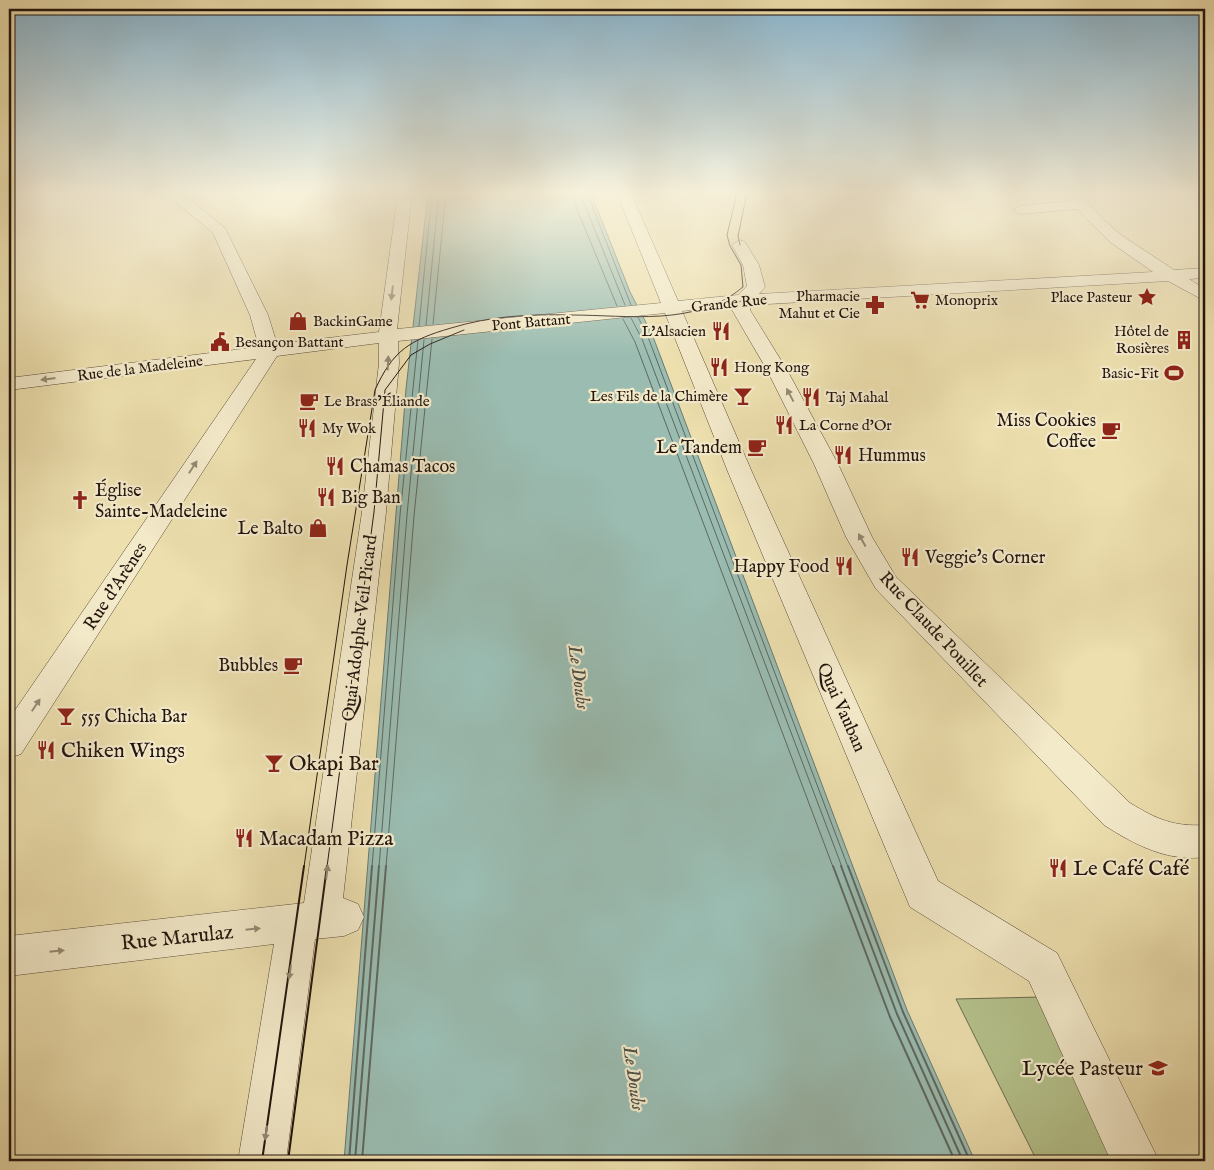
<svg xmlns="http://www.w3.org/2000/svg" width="1214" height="1170" viewBox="0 0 1214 1170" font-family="'IM FELL English',serif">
  <rect width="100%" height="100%" fill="#eddfae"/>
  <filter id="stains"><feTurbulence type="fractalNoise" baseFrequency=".004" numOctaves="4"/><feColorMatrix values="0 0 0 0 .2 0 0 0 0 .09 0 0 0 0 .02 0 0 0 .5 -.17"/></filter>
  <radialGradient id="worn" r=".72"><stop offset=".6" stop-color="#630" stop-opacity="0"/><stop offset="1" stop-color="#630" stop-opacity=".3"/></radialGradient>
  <polygon fill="#b5c28c" stroke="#6c6b4d" points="1041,997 1114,1161 1037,1161 956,999"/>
  <polygon fill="#9abcb1" stroke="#6a7970" points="428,193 591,193 630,292 652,334 907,1010 975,1161 344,1161 406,389"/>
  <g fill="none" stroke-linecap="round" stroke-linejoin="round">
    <g stroke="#5e6860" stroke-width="1">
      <polyline points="573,193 574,202 617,306"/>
      <polyline points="580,193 625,305"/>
      <polyline points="587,193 631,305"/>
      <polyline points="638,317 648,337 848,867"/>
      <polyline points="631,318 642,339 842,867"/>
      <polyline points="623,319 635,342 833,867"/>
      <polyline points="433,324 446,193"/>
      <polyline points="426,325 439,193"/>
      <polyline points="419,326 432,193"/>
      <polyline points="372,867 400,515 418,340"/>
      <polyline points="379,867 407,515 424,340"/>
      <polyline points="386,867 414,516 432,339"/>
    </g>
    <g stroke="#5e6860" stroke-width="2">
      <polyline points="833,866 890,1017 955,1161"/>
      <polyline points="841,866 897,1014 963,1161"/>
      <polyline points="848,866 903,1012 970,1161"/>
      <polyline points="349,1161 372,866"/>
      <polyline points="355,1161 379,866"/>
      <polyline points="362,1161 386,866"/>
    </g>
    <g stroke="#554736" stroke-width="1">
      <path id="street" d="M165 193H181L225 228 268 315 277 344 379 332 398 193H412L397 329 661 303 617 193H631L678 301 738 295 747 286 743 265 732 245 740 240 745 242 759 265 765 287 759 294 1153 272 1110 242 1077 209 1020 214 1013 210 1020 206 1071 201 1065 193H1079L1105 221 1121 235 1174 270 1205 268V278L1189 279 1205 289V301L1168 281 751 305 750 310 787 370 838 464 872 537 896 577 1130 803C1156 819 1174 827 1205 825V857C1168 862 1135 845 1104 825L876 589 846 537 814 464 767 370 732 310 733 306 682 311 752 472 938 881 1057 953 1159 1161H1111L1029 981 910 907 728 472 665 313 398 341 399 363 386 512 343 898 358 904 364 917 358 930 344 936 315 939 286 1161H238L274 944 9 976V936L304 903 362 512 379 363V343L277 356 21 754 9 758V719L256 359 9 390V378L259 347 250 315 213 233Z"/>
    </g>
    <use href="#street" fill="#f3eaca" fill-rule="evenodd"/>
    <g stroke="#22140e" stroke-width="1">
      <polyline points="740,245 738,236 747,193"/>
      <polyline points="724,309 743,300"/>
      <path d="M304 867 347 565 375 390C393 350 410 340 451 328 490 316 530 314 571 315 628 315 696 327 743 287L741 265 730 246 727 235 737 193"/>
      <polyline points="327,867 374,512 385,390 411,355 430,344 464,330"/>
    </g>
    <g stroke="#22140e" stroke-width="2">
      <polyline points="262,1161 304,866"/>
      <polyline points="288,1161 327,866"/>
    </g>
  </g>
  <defs><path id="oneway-solid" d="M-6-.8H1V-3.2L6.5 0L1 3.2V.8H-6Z" transform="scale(1.25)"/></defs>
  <g fill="#958a75">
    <use href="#oneway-solid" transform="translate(392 293) rotate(97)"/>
    <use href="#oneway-solid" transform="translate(388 363) rotate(-87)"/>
    <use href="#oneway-solid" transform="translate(48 379) rotate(173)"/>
    <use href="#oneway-solid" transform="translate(790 395) rotate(-118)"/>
    <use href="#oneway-solid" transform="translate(193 467) rotate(-57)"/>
    <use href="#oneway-solid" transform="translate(862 540) rotate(-119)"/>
    <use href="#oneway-solid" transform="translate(36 705) rotate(-56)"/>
    <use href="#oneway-solid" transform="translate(327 872) rotate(-83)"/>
    <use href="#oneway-solid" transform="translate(253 929) rotate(-6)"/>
    <use href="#oneway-solid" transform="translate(57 951) rotate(-6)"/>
    <use href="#oneway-solid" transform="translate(290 972) rotate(98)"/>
    <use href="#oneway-solid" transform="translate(266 1133) rotate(98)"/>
  </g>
  <linearGradient id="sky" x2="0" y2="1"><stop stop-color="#89b7d2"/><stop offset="0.54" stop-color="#f7f1db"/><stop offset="1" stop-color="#f7f1db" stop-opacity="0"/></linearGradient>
  <rect width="1214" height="357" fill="url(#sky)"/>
  <defs>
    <g id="sight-bare" transform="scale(1.5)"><path d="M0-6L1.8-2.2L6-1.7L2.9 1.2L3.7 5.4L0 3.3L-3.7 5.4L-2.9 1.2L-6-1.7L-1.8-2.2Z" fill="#8f2418" stroke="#f3eaca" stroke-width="2.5" paint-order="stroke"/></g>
    <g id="supermarket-bare" transform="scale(1.5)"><path d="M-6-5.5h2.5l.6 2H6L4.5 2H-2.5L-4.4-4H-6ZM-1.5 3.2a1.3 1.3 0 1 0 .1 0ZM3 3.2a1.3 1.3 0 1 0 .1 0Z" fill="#8f2418" stroke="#f3eaca" stroke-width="2.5" paint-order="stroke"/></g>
    <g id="pharmacy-bare" transform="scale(1.5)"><path d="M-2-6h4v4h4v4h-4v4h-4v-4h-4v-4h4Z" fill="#8f2418" stroke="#f3eaca" stroke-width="2.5" paint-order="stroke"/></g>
    <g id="shop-bare" transform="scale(1.5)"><path d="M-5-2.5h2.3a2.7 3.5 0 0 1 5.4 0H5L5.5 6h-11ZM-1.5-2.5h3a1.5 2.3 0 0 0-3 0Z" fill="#8f2418" stroke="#f3eaca" stroke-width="2.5" paint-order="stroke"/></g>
    <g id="restaurant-bare" transform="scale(1.5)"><path d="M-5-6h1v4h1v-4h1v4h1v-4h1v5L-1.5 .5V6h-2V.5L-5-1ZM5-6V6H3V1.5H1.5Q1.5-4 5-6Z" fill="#8f2418" stroke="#f3eaca" stroke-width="2.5" paint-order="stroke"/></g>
    <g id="building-bare" transform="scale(1.5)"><path d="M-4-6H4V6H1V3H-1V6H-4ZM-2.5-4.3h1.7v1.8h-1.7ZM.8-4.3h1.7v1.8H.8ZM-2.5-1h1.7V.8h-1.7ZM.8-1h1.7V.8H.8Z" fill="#8f2418" stroke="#f3eaca" stroke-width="2.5" paint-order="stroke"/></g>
    <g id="civic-bare" transform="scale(1.5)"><path d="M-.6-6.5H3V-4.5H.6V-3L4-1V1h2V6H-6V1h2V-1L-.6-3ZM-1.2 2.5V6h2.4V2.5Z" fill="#8f2418" stroke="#f3eaca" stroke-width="2.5" paint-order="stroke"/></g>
    <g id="stadium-bare" transform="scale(1.5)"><path d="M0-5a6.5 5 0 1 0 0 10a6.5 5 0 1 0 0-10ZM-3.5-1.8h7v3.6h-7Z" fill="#8f2418" stroke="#f3eaca" stroke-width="2.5" paint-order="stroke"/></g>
    <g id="bar-bare" transform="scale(1.5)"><path d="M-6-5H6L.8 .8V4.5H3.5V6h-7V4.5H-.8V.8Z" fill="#8f2418" stroke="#f3eaca" stroke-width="2.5" paint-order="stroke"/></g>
    <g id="cafe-bare" transform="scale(1.5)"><path d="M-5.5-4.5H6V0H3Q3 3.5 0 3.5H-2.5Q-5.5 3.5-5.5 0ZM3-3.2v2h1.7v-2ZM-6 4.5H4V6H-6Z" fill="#8f2418" stroke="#f3eaca" stroke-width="2.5" paint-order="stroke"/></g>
    <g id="church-bare" transform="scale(1.5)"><path d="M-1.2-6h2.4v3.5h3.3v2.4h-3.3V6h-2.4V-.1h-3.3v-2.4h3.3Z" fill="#8f2418" stroke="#f3eaca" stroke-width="2.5" paint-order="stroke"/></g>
    <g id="school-bare" transform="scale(1.5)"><path d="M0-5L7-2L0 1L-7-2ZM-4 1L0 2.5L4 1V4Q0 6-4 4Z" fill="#8f2418" stroke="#f3eaca" stroke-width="2.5" paint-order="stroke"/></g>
  </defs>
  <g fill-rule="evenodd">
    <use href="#sight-bare" x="1147" y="297"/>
    <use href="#supermarket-bare" x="920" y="300"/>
    <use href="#pharmacy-bare" x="875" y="305"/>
    <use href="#shop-bare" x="298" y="321"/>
    <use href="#restaurant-bare" x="721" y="331"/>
    <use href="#building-bare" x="1184" y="340"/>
    <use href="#civic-bare" x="220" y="342"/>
    <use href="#restaurant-bare" x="719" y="367"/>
    <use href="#stadium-bare" x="1174" y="373"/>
    <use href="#bar-bare" x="743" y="396"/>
    <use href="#restaurant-bare" x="811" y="397"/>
    <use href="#cafe-bare" x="309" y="401"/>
    <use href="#restaurant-bare" x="784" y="425"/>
    <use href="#restaurant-bare" x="307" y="428"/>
    <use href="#cafe-bare" x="1111" y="430"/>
    <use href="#cafe-bare" x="757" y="447"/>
    <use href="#restaurant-bare" x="843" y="455"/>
    <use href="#restaurant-bare" x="335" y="466"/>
    <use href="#restaurant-bare" x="326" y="497"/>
    <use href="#church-bare" x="80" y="500"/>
    <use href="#shop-bare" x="318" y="528"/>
    <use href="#restaurant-bare" x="910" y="557"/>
    <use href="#restaurant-bare" x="844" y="566"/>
    <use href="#cafe-bare" x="293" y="665"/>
    <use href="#bar-bare" x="66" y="716"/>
    <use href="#restaurant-bare" x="46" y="750"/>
    <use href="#bar-bare" x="274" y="763"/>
    <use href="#restaurant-bare" x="244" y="838"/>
    <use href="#restaurant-bare" x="1058" y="868"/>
    <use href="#school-bare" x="1158" y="1068"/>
  </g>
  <g text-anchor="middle" stroke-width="4.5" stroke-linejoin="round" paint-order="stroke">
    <g font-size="15" fill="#22140e" stroke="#f3eaca" text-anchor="start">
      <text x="860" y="301" text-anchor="end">Pharmacie<tspan x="860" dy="17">Mahut et Cie</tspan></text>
      <text x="1132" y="302" text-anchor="end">Place Pasteur</text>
      <text x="935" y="305">Monoprix</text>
      <text x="313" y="326">BackinGame</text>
      <text x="706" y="336" text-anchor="end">L'Alsacien</text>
      <text x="1169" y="336" text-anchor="end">Hôtel de<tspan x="1169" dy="17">Rosières</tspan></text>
      <text x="235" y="347">Besançon Battant</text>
      <text x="734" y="372">Hong Kong</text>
      <text x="1159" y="378" text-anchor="end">Basic-Fit</text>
      <text x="728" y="401" text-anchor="end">Les Fils de la Chimère</text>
      <text x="826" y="402">Taj Mahal</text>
      <text x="324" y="406">Le Brass’Éliande</text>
      <text x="799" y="430">La Corne d'Or</text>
      <text x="322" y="433">My Wok</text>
    </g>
    <g font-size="15" fill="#22140e" stroke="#f3eaca">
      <text transform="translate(729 303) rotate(-6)" y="5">Grande Rue</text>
      <text transform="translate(531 322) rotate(-5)" y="5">Pont Battant</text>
      <text transform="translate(140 368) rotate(-7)" y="5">Rue de la Madeleine</text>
    </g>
    <g font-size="18" fill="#22140e" stroke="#f3eaca" text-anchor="start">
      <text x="1096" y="426" text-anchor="end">Miss Cookies<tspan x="1096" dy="21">Coffee</tspan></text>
      <text x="742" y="453" text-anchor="end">Le Tandem</text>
      <text x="858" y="461">Hummus</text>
      <text x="350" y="472">Chamas Tacos</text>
      <text x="95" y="496">Église<tspan x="95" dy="21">Sainte-Madeleine</tspan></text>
      <text x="341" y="503">Big Ban</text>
      <text x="303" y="534" text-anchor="end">Le Balto</text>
      <text x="925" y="563">Veggie's Corner</text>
      <text x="829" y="572" text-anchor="end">Happy Food</text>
      <text x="278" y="671" text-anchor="end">Bubbles</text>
      <text x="81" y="722">555 Chicha Bar</text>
    </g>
    <g font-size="18" fill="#22140e" stroke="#f3eaca">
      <text transform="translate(115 586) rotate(-57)" y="6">Rue d'Arènes</text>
      <text transform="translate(359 628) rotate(-83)" y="6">Quai Adolphe Veil Picard</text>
      <text transform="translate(934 629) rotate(47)" y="6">Rue Claude Pouillet</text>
      <text transform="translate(842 707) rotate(66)" y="6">Quai Vauban</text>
    </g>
    <g font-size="19" font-style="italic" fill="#4c4f47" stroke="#f3eaca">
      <text transform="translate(580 677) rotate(82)" y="7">Le Doubs</text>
      <text transform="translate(635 1078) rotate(82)" y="7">Le Doubs</text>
    </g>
    <g font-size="21" fill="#22140e" stroke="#f3eaca" text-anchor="start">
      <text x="61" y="757">Chiken Wings</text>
      <text x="289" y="770">Okapi Bar</text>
      <text x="259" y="845">Macadam Pizza</text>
      <text x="1073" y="875">Le Café Café</text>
      <text x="1143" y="1075" text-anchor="end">Lycée Pasteur</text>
    </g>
    <g font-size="21" fill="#22140e" stroke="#f3eaca">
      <text transform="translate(177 937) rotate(-6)" y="7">Rue Marulaz</text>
    </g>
  </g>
  <rect width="1214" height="1170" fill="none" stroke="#eddfae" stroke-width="30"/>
  <rect x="10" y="10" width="1194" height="1150" fill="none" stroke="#22140e" stroke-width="2.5"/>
  <rect x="15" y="15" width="1184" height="1140" fill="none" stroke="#22140e"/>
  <rect width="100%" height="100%" filter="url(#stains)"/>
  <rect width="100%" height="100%" fill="url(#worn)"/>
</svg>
